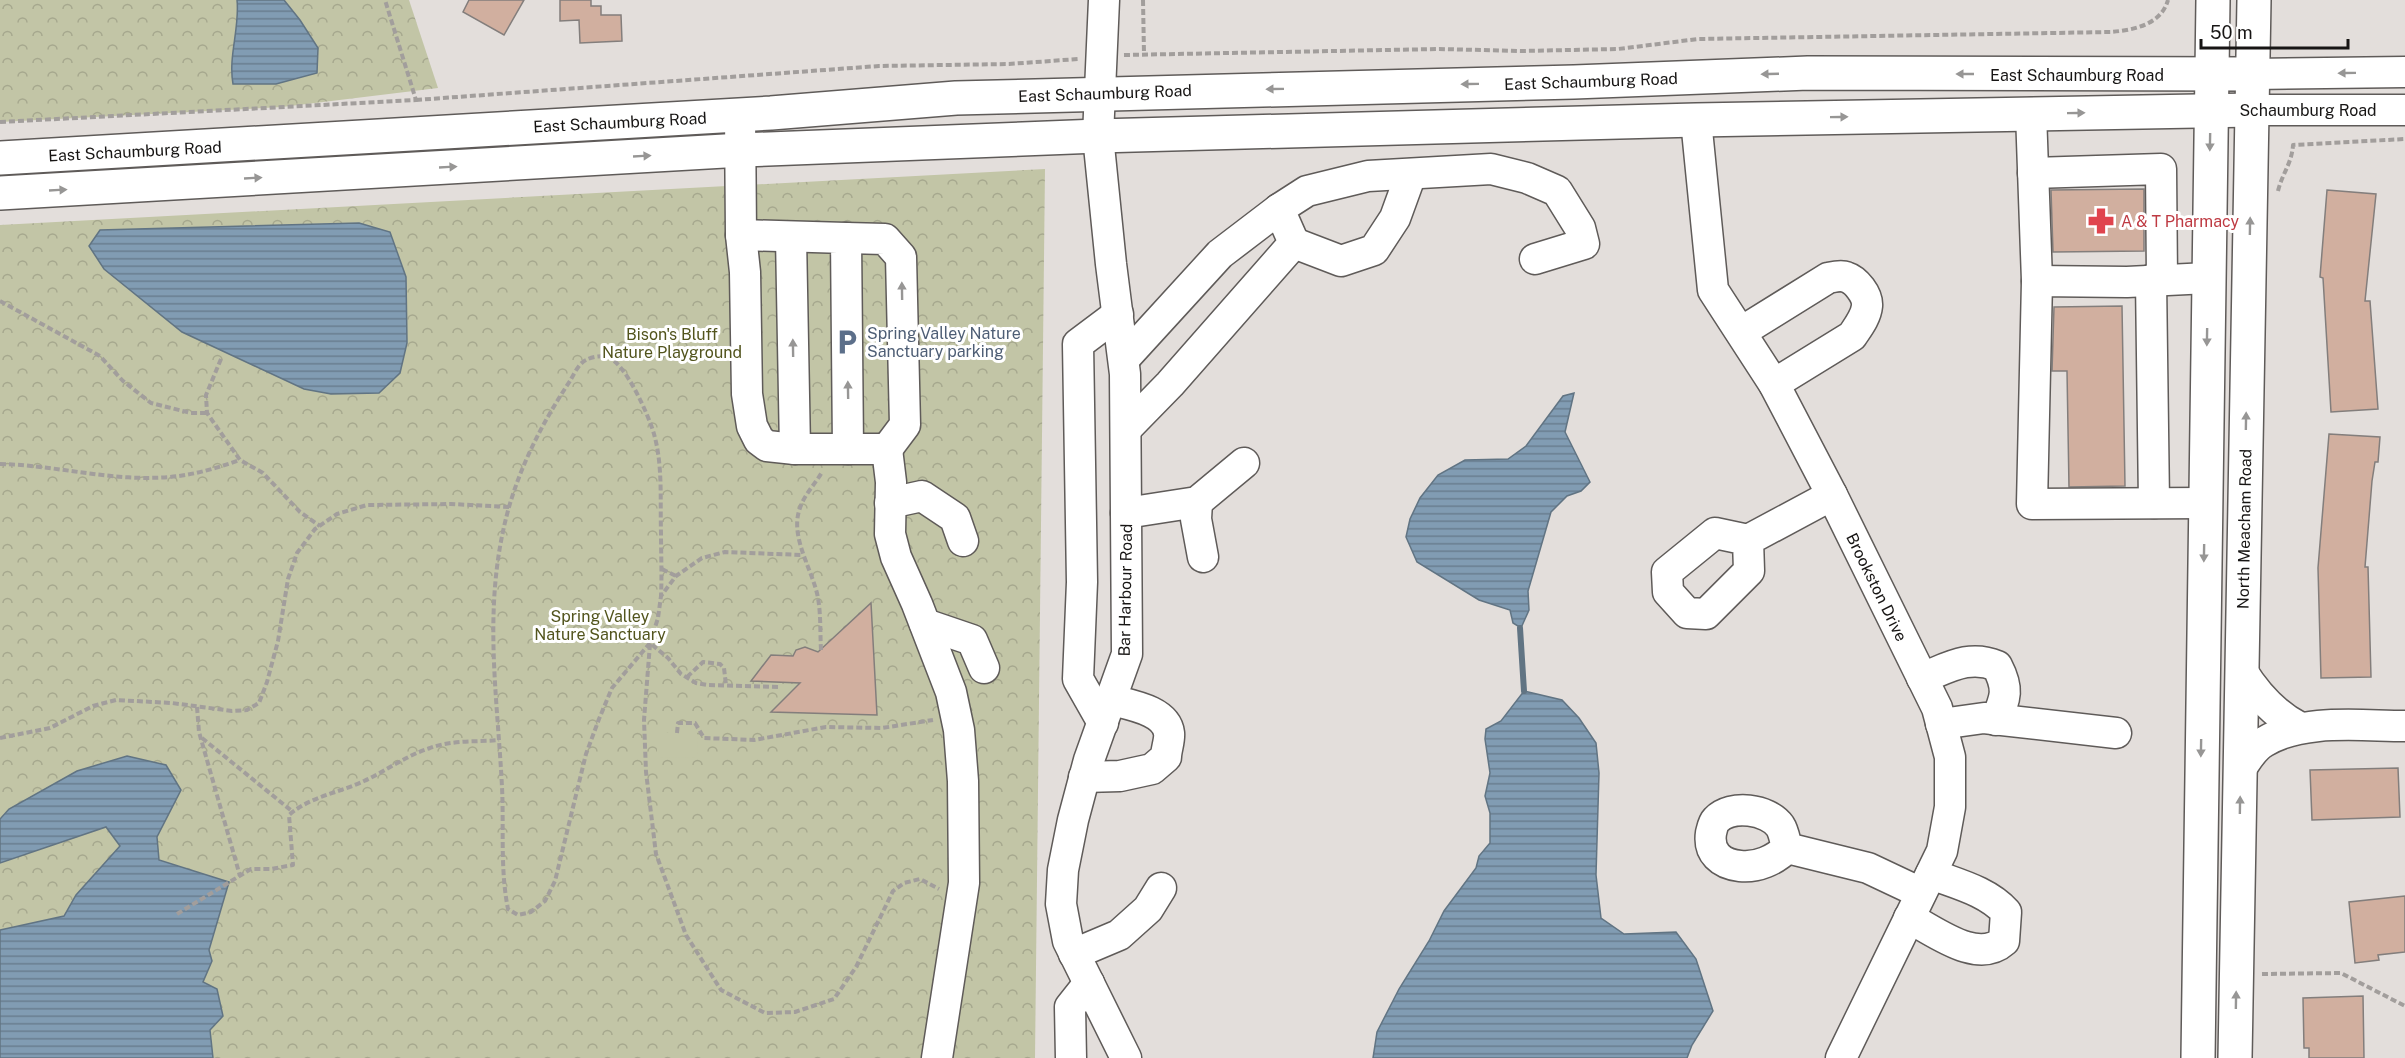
<svg xmlns="http://www.w3.org/2000/svg" width="2405" height="1058" viewBox="0 0 2405 1058" font-family="'Public Sans',sans-serif">
  <defs>
    <pattern id="park-crowns" width="20" height="18" patternUnits="userSpaceOnUse" patternTransform="scale(1.5)"><rect width="20" height="18" fill="#c2c5a6"/><path d="M2 6a3 3 0 1 1 6 0M12 15a3 3 0 1 1 6 0" fill="none" stroke="#a6a88e"/></pattern>
    <pattern id="water-rules" width="6" height="5" patternUnits="userSpaceOnUse" patternTransform="scale(1.5)"><rect width="6" height="5" fill="#819cb3"/><path d="M0 2.5h6" fill="none" stroke="#697e90"/></pattern>
  </defs>
  <rect width="100%" height="100%" fill="#e3dedb"/>
  <g fill="url(#park-crowns)">
    <polygon points="0,0 409,0 438,88 282,107 0,122"/>
    <polygon points="1045,169 1035,1058 0,1058 0,225"/>
  </g>
  <polygon fill="#c2c5a6" points="657,733 697,733 698,757 657,758"/>
  <g fill="url(#water-rules)" stroke="#617483" stroke-width="1.5">
    <path d="M237 0H284L300 20 318 48 317 73 276 84H233C228 56 240 28 237 0Z"/>
    <polygon points="359,223 390,232 406,277 407,343 400,373 379,393 331,394 304,389 182,332 104,269 89,246 100,230"/>
    <polygon points="1574,393 1565,432 1590,482 1581,491 1567,496 1551,512 1528,591 1529,610 1521,628 1513,623 1510,610 1479,600 1417,562 1406,537 1410,519 1420,498 1438,475 1465,460 1508,459 1526,446 1563,396"/>
    <polygon points="1524,691 1562,700 1579,718 1596,743 1599,773 1596,875 1601,918 1624,934 1676,932 1696,959 1713,1011 1692,1045 1687,1058 1373,1058 1377,1032 1399,989 1429,941 1444,911 1476,868 1479,856 1490,843 1490,813 1485,796 1490,773 1485,739 1486,729 1501,721"/>
    <polygon points="127,756 166,765 181,790 157,837 159,860 229,882 209,950 212,961 203,982 217,989 223,1016 210,1030 213,1058 0,1058 0,930 64,916 76,895 120,846 106,827 0,863 0,819 9,809 77,771"/>
  </g>
  <g fill="none" stroke-linecap="round" stroke-linejoin="round">
    <polyline stroke="#617483" stroke-width="6" points="1520,628 1524,691"/>
  </g>
  <g fill="#d1af9f" stroke="#837e7c" stroke-width="1.5">
    <polygon points="469,0 524,0 504,35 463,12"/>
    <polygon points="560,0 591,0 591,6 601,6 601,15 621,15 622,41 580,43 579,20 560,21"/>
    <polygon points="2144,189 2144,251 2053,252 2051,190"/>
    <polygon points="2327,190 2376,194 2365,301 2370,301 2378,409 2331,412 2323,278 2320,277"/>
    <polygon points="2122,306 2125,486 2069,487 2067,371 2052,371 2054,307"/>
    <polygon points="2329,434 2380,437 2378,462 2375,462 2372,481 2365,567 2368,567 2371,677 2321,678 2318,568"/>
    <polygon points="871,603 877,715 771,712 800,683 751,681 771,655 793,656 796,650 805,647 818,652"/>
    <polygon points="2398,768 2400,817 2312,820 2310,770"/>
    <polygon points="2405,896 2405,952 2378,955 2379,960 2355,963 2349,902"/>
    <polygon points="2363,996 2364,1058 2309,1058 2309,1048 2304,1048 2303,998"/>
  </g>
  <g fill="none" stroke-linecap="round" stroke-linejoin="round">
    <g stroke="#5f5b59" stroke-width="33">
      <g id="minor">
        <polyline points="1104,0 1098,136 1111,264 1125,374 1127,654 1089,760 1073,820 1063,870 1061,904 1068,941 1126,1058"/>
        <polyline points="2253,74 2405,72"/>
        <polyline points="2253,110 2405,110"/>
        <polyline points="2031,113 2037,281"/>
        <polyline points="740,115 741,235 745,272 747,394 752,426 759,440 767,446 795,449 887,449 891,482 890,534 896,557 917,604 951,692 959,730 963,781 964,883 937,1058"/>
        <polyline points="1696,120 1713,290 1774,384 1832,495 1937,708 1950,757 1950,807 1942,851 1841,1058"/>
        <polyline points="2033,173 2161,169 2162,279"/>
        <polyline points="741,235 846,238 848,449"/>
        <polyline points="791,237 795,449"/>
        <polyline points="846,238 885,239 901,257 905,425 887,449"/>
        <polyline points="1294,243 1341,261 1374,250 1395,218 1411,174"/>
        <polyline points="2151,280 2154,503"/>
        <path d="M1741 332 1828 278C1833 277 1841 275 1846 277 1856 280 1868 295 1867 306 1866 317 1858 327 1852 336L1774 384"/>
        <polyline points="1124,359 1220,254 1279,209"/>
        <polyline points="1126,429 1170,384 1294,243 1279,209 1307,191 1368,176 1491,169 1527,178 1557,191 1580,228 1584,244 1535,259"/>
        <polyline points="1197,502 1196,519 1203,557"/>
        <polyline points="890,503 922,496 955,518 963,541"/>
        <polyline points="2205,503 2032,504 2037,281 2127,282 2208,278"/>
        <polyline points="1126,513 1197,502 1244,463"/>
        <polyline points="1748,540 1749,571 1706,614 1687,613 1668,592 1667,572 1715,533 1748,540 1832,495"/>
        <polyline points="925,624 972,640 984,668"/>
        <path d="M2242 671C2257 695 2274 714 2299 727"/>
        <path d="M1922 678C1948 668 1969 654 1997 666 2009 689 2006 697 1996 720"/>
        <polyline points="1103,723 1078,679 1082,582 1078,344 1118,314"/>
        <polyline points="1941,724 1984,718 2116,733"/>
        <path d="M2240 770C2247 760 2253 748 2264 742 2303 718 2361 726 2405 726"/>
        <path d="M1084 777 1120 776 1152 769 1166 757C1166 750 1170 740 1169 733 1166 710 1130 705 1112 700"/>
        <path d="M1787 848C1785 841 1784 832 1780 826 1768 809 1731 804 1716 820 1713 823 1712 829 1711 833 1708 853 1721 864 1740 866 1757 868 1775 860 1787 848L1868 868 1921 893"/>
        <path d="M1909 918C1935 931 1977 965 2004 941L2006 912C1987 891 1957 884 1931 874"/>
        <polyline points="1074,954 1119,935 1148,909 1161,888"/>
        <polyline points="1071,1058 1070,1007 1089,983"/>
      </g>
    </g>
    <g stroke="#5f5b59" stroke-width="36">
      <g id="major">
        <polyline points="0,158 771,113 956,98 1574,82 1808,73 2253,74"/>
        <polyline points="0,193 742,150 1098,136 1696,120 2253,110"/>
        <polyline points="2198,1058 2213,0"/>
        <polyline points="2235,1058 2254,0"/>
      </g>
    </g>
    <g stroke="#a29e9c" stroke-width="4" stroke-dasharray="6 3" stroke-linecap="butt">
      <polyline points="1143,0 1144,54"/>
      <path d="M1124 55 1439 49 1522 51 1618 49 1698 39 2111 32C2133 30 2161 25 2168 0"/>
      <polyline points="416,100 879,66 1009,64 1078,59"/>
      <polyline points="0,122 416,100 385,0"/>
      <path d="M2278 191C2282 174 2292 163 2293 145L2405 139"/>
      <polyline points="0,301 100,356 123,381 151,403 191,413 207,413"/>
      <polyline points="221,359 206,395 207,413 240,460 263,473 300,512 320,526"/>
      <path d="M0 464C56 465 112 482 169 477 194 475 217 468 240 460"/>
      <polyline points="662,569 676,576"/>
      <path d="M650 643 612 688 599 719 586 754 555 881 545 901 531 912 518 915 508 909C500 869 504 828 502 787 497 690 482 603 509 507 522 462 544 420 570 381 574 374 579 363 586 360 591 357 602 355 608 357 626 364 649 416 654 434 663 466 660 500 661 533 661 554 662 575 661 596"/>
      <polyline points="650,644 644,720 646,772 656,854 686,935 721,990 765,1013 795,1012 834,999 856,967 893,891 904,883 920,879 939,889"/>
      <path d="M821 650C820 633 821 615 818 598 813 570 789 537 800 508 804 495 816 483 822 472"/>
      <polyline points="687,677 703,662 720,664 724,668 726,685"/>
      <polyline points="778,687 708,685 696,683 681,674 668,658 650,643 658,618 661,596 676,576 702,558 725,552 802,555"/>
      <polyline points="197,707 199,732 240,876"/>
      <polyline points="677,733 678,723 695,723 704,738 754,740 826,727 882,728 933,720"/>
      <polyline points="0,738 50,728 93,706 116,700 172,703 232,711 247,710 259,703 267,682 278,641 288,579 297,553 315,529 337,514 367,505 451,504 510,507"/>
      <polyline points="202,738 293,812"/>
      <path d="M177 914 251 869H271L293 865 289 815C311 796 339 793 364 781 386 771 407 755 430 748 451 740 477 742 499 740"/>
      <polyline points="2262,974 2341,973 2405,1006"/>
    </g>
    <use href="#minor" stroke="#fff" stroke-width="30"/>
    <use href="#major" stroke="#fff" stroke-width="33"/>
  </g>
  <defs><path id="oneway-solid" d="M-6-.8H1V-3.2L6.5 0L1 3.2V.8H-6Z" transform="scale(1.5)"/></defs>
  <g fill="#979695">
    <use href="#oneway-solid" transform="translate(2347 73) rotate(179)"/>
    <use href="#oneway-solid" transform="translate(1770 74) rotate(178)"/>
    <use href="#oneway-solid" transform="translate(1965 74) rotate(-180)"/>
    <use href="#oneway-solid" transform="translate(1470 84) rotate(179)"/>
    <use href="#oneway-solid" transform="translate(1275 89) rotate(179)"/>
    <use href="#oneway-solid" transform="translate(2076 113) rotate(-1)"/>
    <use href="#oneway-solid" transform="translate(1839 117) rotate(-1)"/>
    <use href="#oneway-solid" transform="translate(2210 142) rotate(91)"/>
    <use href="#oneway-solid" transform="translate(642 156) rotate(-3)"/>
    <use href="#oneway-solid" transform="translate(448 167) rotate(-3)"/>
    <use href="#oneway-solid" transform="translate(253 178) rotate(-3)"/>
    <use href="#oneway-solid" transform="translate(58 190) rotate(-3)"/>
    <use href="#oneway-solid" transform="translate(2250 226) rotate(-89)"/>
    <use href="#oneway-solid" transform="translate(902 291) rotate(-91)"/>
    <use href="#oneway-solid" transform="translate(2207 337) rotate(91)"/>
    <use href="#oneway-solid" transform="translate(793 348) rotate(-91)"/>
    <use href="#oneway-solid" transform="translate(848 390) rotate(-91)"/>
    <use href="#oneway-solid" transform="translate(2246 421) rotate(-89)"/>
    <use href="#oneway-solid" transform="translate(2204 553) rotate(91)"/>
    <use href="#oneway-solid" transform="translate(2201 748) rotate(91)"/>
    <use href="#oneway-solid" transform="translate(2240 805) rotate(-89)"/>
    <use href="#oneway-solid" transform="translate(2236 1000) rotate(-89)"/>
  </g>
  <defs>
    <g id="pharmacy-bare" transform="scale(2.07)"><path d="M-2-6h4v4h4v4h-4v4h-4v-4h-4v-4h4Z" fill="#e0444e" stroke="#fff" stroke-width="2.5" paint-order="stroke"/></g>
    <g id="parking-bare" transform="scale(2.07)"><path d="M-3.5-5.5H1a3.5 3.5 0 0 1 0 7H-1V5.5H-3.5ZM-1-3.4V-.6H.8a1.4 1.4 0 0 0 0-2.8Z" fill="#5c6f8a" stroke="#fff" stroke-width="2.5" paint-order="stroke"/></g>
  </defs>
  <g fill-rule="evenodd">
    <use href="#pharmacy-bare" x="2101" y="221"/>
    <use href="#parking-bare" x="847" y="342"/>
  </g>
  <g text-anchor="middle" stroke-width="6" stroke-linejoin="round" paint-order="stroke">
    <g font-size="16" fill="#171514" stroke="#fff">
      <text x="2077" y="81">East Schaumburg Road</text>
      <text transform="translate(1591 81) rotate(-2)" y="6">East Schaumburg Road</text>
      <text transform="translate(1105 93) rotate(-2)" y="6">East Schaumburg Road</text>
      <text x="2308" y="116">Schaumburg Road</text>
      <text transform="translate(620 122) rotate(-3)" y="6">East Schaumburg Road</text>
      <text transform="translate(135 151) rotate(-3)" y="6">East Schaumburg Road</text>
      <text transform="translate(2244 529) rotate(-89)" y="6">North Meacham Road</text>
      <text transform="translate(1877 587) rotate(64)" y="6">Brookston Drive</text>
      <text transform="translate(1125 590) rotate(-89)" y="6">Bar Harbour Road</text>
    </g>
    <g font-size="16" fill="#be3a42" stroke="#fff" text-anchor="start">
      <text x="2121" y="227">A &amp; T Pharmacy</text>
    </g>
    <g font-size="16" fill="#4e5e75" stroke="#fff" text-anchor="start">
      <text x="867" y="339">Spring Valley Nature<tspan x="867" dy="18">Sanctuary parking</tspan></text>
    </g>
    <g font-size="16" fill="#52541d" stroke="#fff">
      <text x="672" y="340">Bison's Bluff<tspan x="672" dy="18">Nature Playground</tspan></text>
      <text x="600" y="622">Spring Valley<tspan x="600" dy="18">Nature Sanctuary</tspan></text>
    </g>
  </g>
  <path d="M2201 39v9h147v-9" fill="none" stroke="#171514" stroke-width="3"/>
  <text x="2210" y="39" font-size="18" fill="#171514" stroke="#ffffff" stroke-width="4.5" paint-order="stroke">50 m</text>
</svg>
